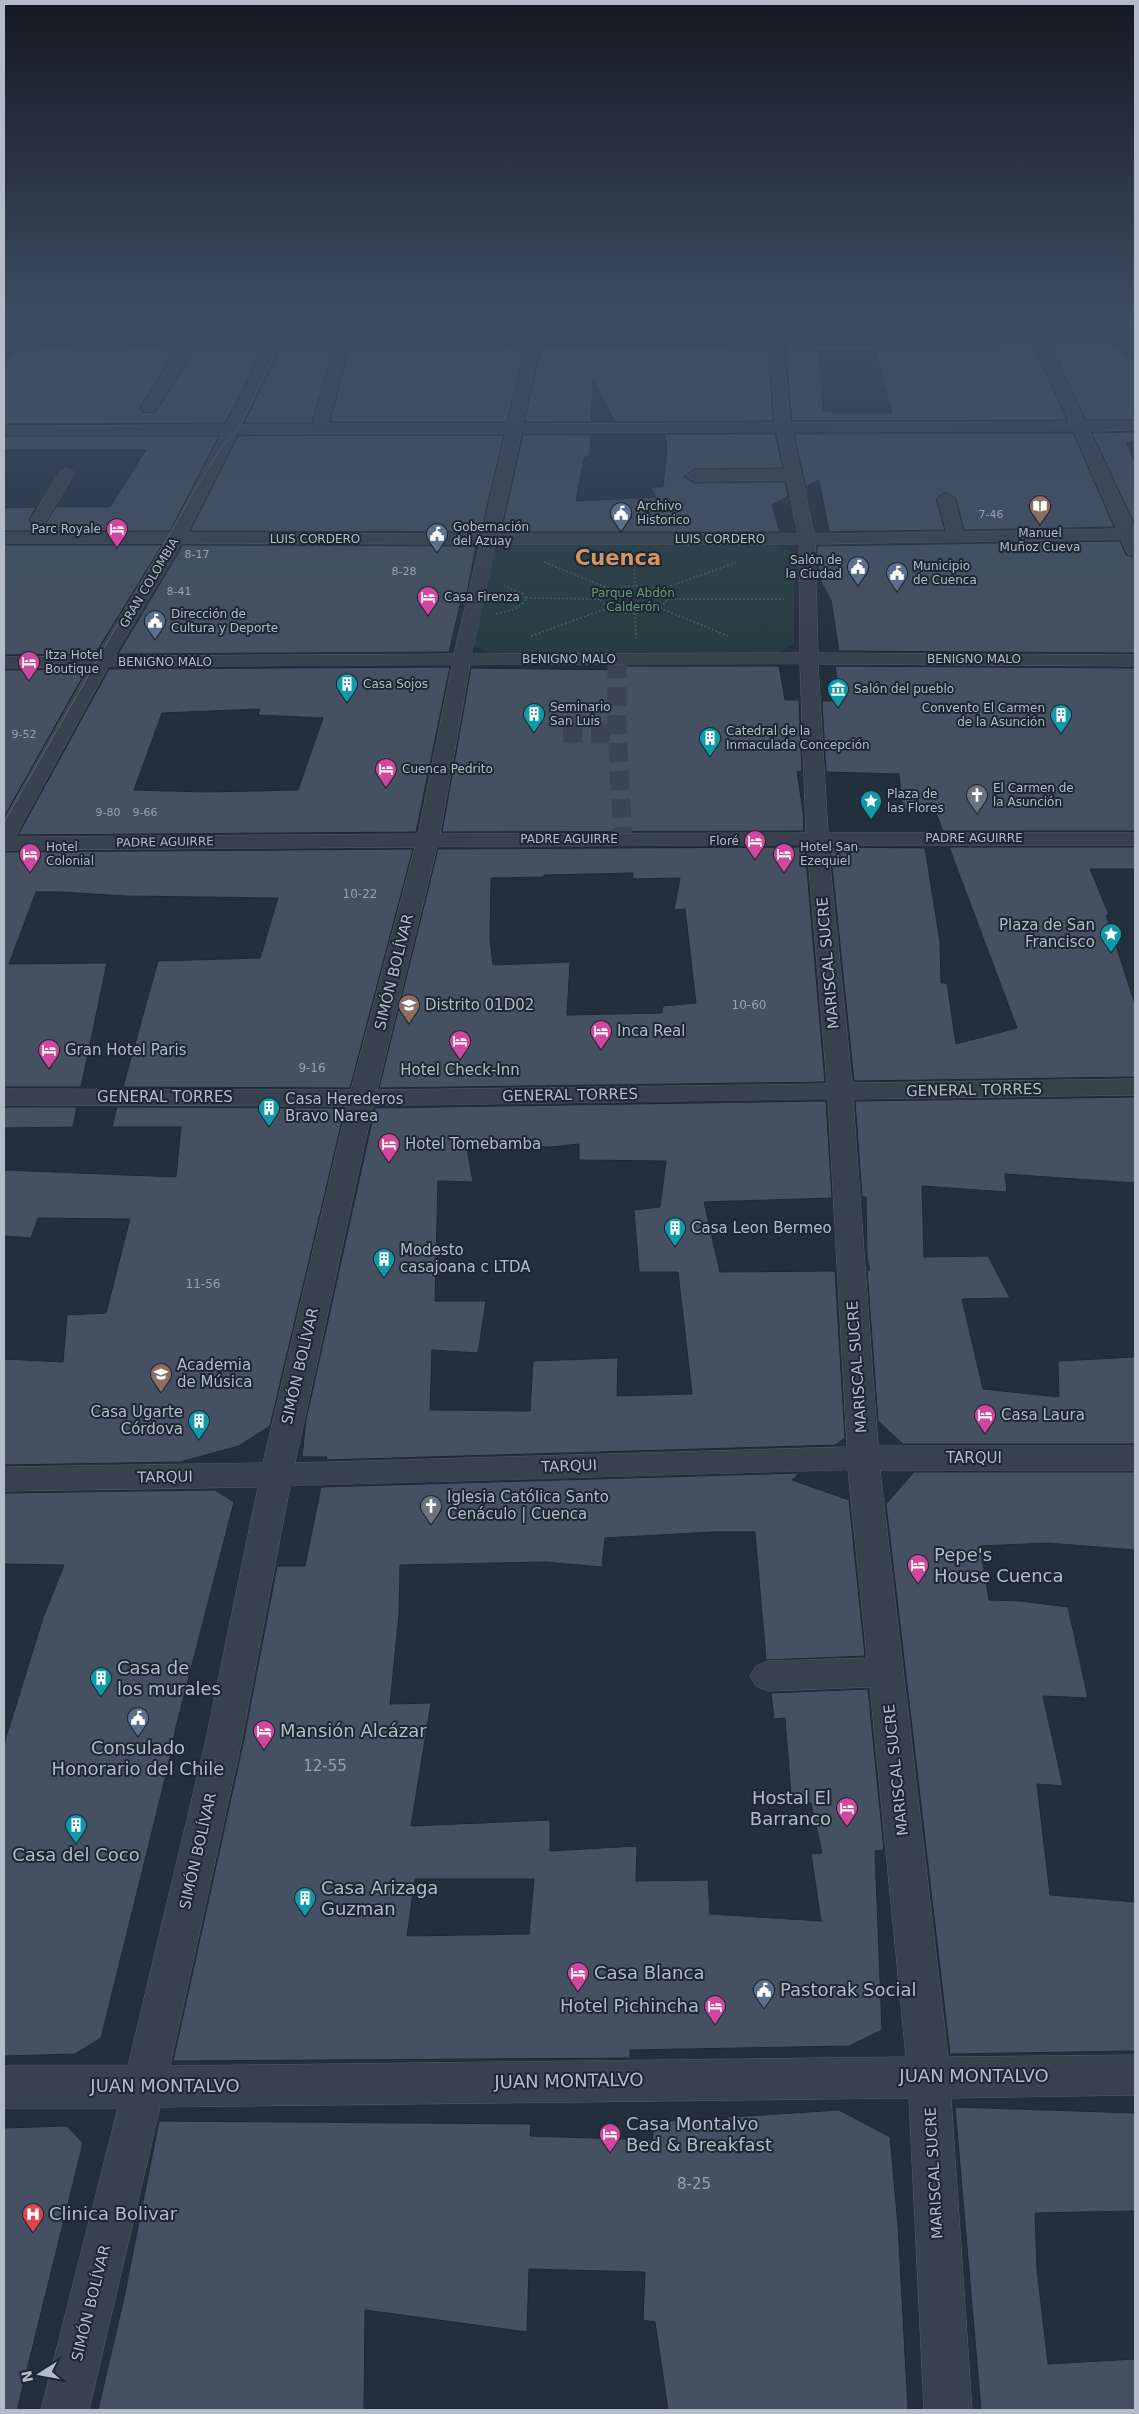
<svg xmlns="http://www.w3.org/2000/svg" width="1139" height="2414" viewBox="0 0 1139 2414" font-family="'DejaVu Sans',sans-serif">
  <rect width="100%" height="100%" fill="#242f3e"/>
  <polygon fill="#263c3f" points="520,542 767,542 795,553 794,644 769,658 499,658 472,645 494,553"/>
  <g fill="#455162" stroke="#1f2835" fill-rule="evenodd">
    <polygon points="36,323 201,324 276,323 271,334 26,335"/>
    <polygon points="290,323 529,323 527,334 288,334"/>
    <polygon points="546,323 767,323 767,333 544,334"/>
    <polygon points="783,323 886,323 959,328 957,323 1025,323 1028,332 784,333"/>
    <polygon points="1039,323 1091,323 1100,332 1044,332"/>
    <path d="M1033 344 1067 420 792 421 785 345ZM819 350H875L892 413H833L832 411H823Z"/>
    <polygon points="1050,344 1114,344 1135,363 1135,420 1086,420"/>
    <polygon points="768,345 773,421 615,422 593,380 591,422 524,422 542,346"/>
    <path d="M265 346 225 423 4 424V364L17 347ZM185 346 193 353 158 409 154 413 142 412 140 407 175 351Z"/>
    <polygon points="282,346 334,346 312,423 244,423"/>
    <polygon points="350,346 525,346 507,422 330,422"/>
    <polygon points="1135,432 1135,442 1126,442 1135,463 1135,525 1092,433"/>
    <polygon points="1073,433 1114,527 964,530 956,499 945,492 936,499 945,530 829,532 819,480 806,487 794,434"/>
    <polygon points="665,434 775,434 783,468 694,469 684,477 694,483 785,482 788,496 772,505 780,532 501,532 523,435 591,435 590,455 584,458 576,501 656,497 651,487 663,487 667,448"/>
    <polygon points="504,435 481,532 190,531 238,436"/>
    <polygon points="4,436 219,436 170,531 4,531 4,508 36,507 29,520 33,524 45,524 56,507 110,507 146,450 4,450"/>
    <polygon points="1120,541 1126,555 1135,557 1135,653 839,651 831,600 821,582 817,561 817,546"/>
    <polygon points="4,545 162,545 95,654 4,655"/>
    <polygon points="183,545 476,546 467,593 463,592 449,652 118,654"/>
    <polygon points="623,666 779,666 785,700 799,700 802,772 797,771 803,812 804,831 442,832 471,668 623,670"/>
    <polygon points="835,666 1135,668 1135,831 943,831 932,803 903,810 899,774 826,772 822,701 840,701"/>
    <path d="M445 667H450L416 832 18 835 109 669ZM260 709 258 715 323 718 298 790 206 792 134 790 162 713Z"/>
    <polygon points="87,669 4,817 4,670"/>
    <path d="M805 847 825 1082 379 1088 438 849ZM633 873V879L680 878 674 910 685 909 696 1003 663 1006 662 1013 567 1015 570 962 493 965 490 940 491 878 544 877V875Z"/>
    <polygon points="830,847 925,848 940,942 941,983 947,983 956,1044 1017,1028 949,847 1135,847 1135,869 1090,869 1109,915 1106,915 1135,1004 1135,1077 854,1081"/>
    <polygon points="413,849 350,1088 123,1087 158,961 260,958 278,898 126,896 61,892 36,892 9,964 107,963 81,1087 4,1087 4,852"/>
    <polygon points="1135,1097 1135,1183 1005,1174 1007,1192 922,1186 924,1257 988,1256 1010,1298 962,1299 983,1389 1059,1397 1058,1361 1135,1357 1135,1444 903,1444 878,1421 867,1270 870,1270 867,1258 866,1197 862,1197 855,1101"/>
    <path d="M826 1101 832 1198 704 1202 720 1272 835 1271 845 1438 835 1445 326 1460 327 1457H302L306 1420 375 1108ZM466 1143 550 1147 579 1144V1160L666 1161 660 1207 634 1210 639 1272H678L692 1394 617 1396 618 1358 533 1361 530 1411 430 1410 432 1350 478 1353 486 1301H435L438 1181 473 1182Z"/>
    <polygon points="4,1107 77,1107 73,1127 4,1128"/>
    <polygon points="117,1107 345,1108 270,1426 239,1446 180,1462 4,1465 4,1359 63,1362 67,1315 106,1313 130,1219 38,1218 31,1238 4,1236 4,1170 176,1177 181,1127 112,1127"/>
    <polygon points="914,1472 1135,1472 1135,1550 1048,1543 980,1546 989,1600 1020,1601 1068,1607 1088,1698 1043,1696 1063,1786 1037,1784 1050,1895 1135,1902 1135,2051 950,2054 886,1504"/>
    <path d="M800 1473 792 1480 849 1500 865 1656 766 1660 755 1532H713L605 1538 602 1567 545 1562 400 1565 399 1614 390 1704 431 1703 411 1826 550 1820V1851L637 1846 636 1881 708 1880 710 1914 821 1921 811 1854 822 1853 811 1803 791 1794 785 1718 774 1719 771 1693 868 1689 884 1850 875 1851 882 2030 849 2046 630 2050V2058L173 2061 243 1744 277 1566H305L321 1487ZM415 1879H534L529 1934 407 1936Z"/>
    <polygon points="215,1490 234,1502 176,1727 169,1763 101,2038 75,2054 4,2056 4,1744 43,1618 64,1565 4,1564 4,1493"/>
    <polygon points="955,2107 1135,2113 1135,2211 1035,2213 1037,2269 1048,2364 1135,2359 1135,2410 981,2410"/>
    <polygon points="839,2110 890,2137 898,2226 908,2410 668,2410 655,2322 643,2320 645,2272 529,2269 527,2332 365,2310 364,2410 98,2410 124,2298 159,2121 531,2124 530,2136 652,2140 655,2122"/>
    <polygon points="67,2126 83,2143 17,2410 4,2410 4,2128"/>
  </g>
  <g fill="none" stroke-linecap="round" stroke-linejoin="round">
    <g stroke="#3a4453" stroke-width="19" stroke-dasharray="19 9" stroke-linecap="butt">
      <polyline points="617,659 617,733 623,839"/>
      <polyline points="563,733 617,733"/>
    </g>
    <g stroke="#565f6c" stroke-width="1">
      <g id="minor">
        <path d="M282 323 288 324 289 327 285 336H529L531 323H544L542 336 769 335V323H781L782 335 1030 334 1027 323H1037L1043 334H1135V342H1047L1085 422H1135V430L1089 431 1135 529V555L1128 554 1121 539 815 544 818 653 1135 655V666L818 664 828 833H1135V845H828L852 1083 1135 1079V1095L853 1099 878 1446H1135V1470H880L948 2057 1135 2055V2095L951 2098 972 2410H924L909 2098 160 2107 89 2410H41L118 2108H4V2066H128L205 1744 258 1487 4 1491V1467L263 1463 347 1106 4 1105V1089L351 1090 415 847 4 850V820L90 667 4 668V657L96 656 165 543H4V533H171L222 434H4V426L226 425 268 344 4 345V337L272 336 278 324ZM1034 342 1070 422 790 423 783 343ZM770 343 775 423 522 424 540 344ZM281 344H336L313 425H241ZM349 344H527L508 424H328ZM1074 431 1117 529 963 532 954 499 946 494 938 499 947 532 814 534 792 432ZM777 432 785 470 694 471 686 476 694 481 787 480 798 534H499L521 433ZM319 433H506L482 534 187 533 237 434ZM182 543 480 544 454 654 115 656ZM496 544H799L800 653 472 654ZM800 664 806 833 440 834 470 665ZM452 665 418 834 15 837 108 667ZM807 845 827 1084 377 1090 437 847ZM828 1099 847 1447 295 1463 373 1106ZM848 1470 867 1658 768 1661 756 1666 750 1676 756 1686 768 1691 870 1687 906 2057 170 2066 241 1744 290 1486Z"/>
        <polygon points="184,348 191,352 156,408 154,411 144,411 142,408 177,352"/>
        <polygon points="67,468 75,473 47,519 45,522 33,522 31,519 59,473"/>
      </g>
    </g>
    <g stroke="#44595c" stroke-width="2" stroke-dasharray="2 2" stroke-linecap="butt">
      <polyline points="574,518 584,509"/>
      <polyline points="634,561 635,586"/>
      <polyline points="544,562 610,589"/>
      <path d="M628 586C642 585 655 587 666 596V602C648 616 615 619 600 599L604 592Z"/>
      <polyline points="659,590 738,562"/>
      <polyline points="526,598 600,599"/>
      <polyline points="667,599 784,599"/>
      <polyline points="660,608 728,636"/>
      <polyline points="635,613 636,638"/>
      <path d="M496 614C507 611 521 610 526 598L523 594 504 586"/>
      <polyline points="531,636 608,608"/>
      <polyline points="547,680 547,689"/>
    </g>
    <use href="#minor" fill="#38414e" fill-rule="evenodd"/>
    <g stroke="#5a6575" stroke-width="1">
      <polyline points="4,351 27,323"/>
      <polyline points="4,822 196,488 223,445 239,428 290,323"/>
    </g>
  </g>
  <linearGradient id="sky" x2="0" y2="1"><stop stop-color="#141a22"/><stop offset="0.49" stop-color="#3f4d63"/><stop offset="1" stop-color="#3f4d63" stop-opacity="0"/></linearGradient>
  <rect width="1139" height="661" fill="url(#sky)"/>
  <defs>
    <g id="library-pin" transform="scale(1.125)"><path d="M0 17L-7.5 6A9.5 9.5 0 1 1 7.5 6Z" fill="#8d6e63" stroke="#1d2633"/><path d="M-6-4Q-3-5.5-.7-3.5V5Q-3 3-6 4ZM6-4Q3-5.5 .7-3.5V5Q3 3 6 4Z" fill="#fff"/></g>
    <g id="civic-pin" transform="scale(1.125)"><path d="M0 17L-7.5 6A9.5 9.5 0 1 1 7.5 6Z" fill="#5c6f8a" stroke="#1d2633"/><path d="M-.6-6.5H3V-4.5H.6V-3L4-1V1h2V6H-6V1h2V-1L-.6-3ZM-1.2 2.5V6h2.4V2.5Z" fill="#fff"/></g>
    <g id="hotel-pin" transform="scale(1.125)"><path d="M0 17L-7.5 6A9.5 9.5 0 1 1 7.5 6Z" fill="#d1479c" stroke="#1d2633"/><path d="M-6-4.5h1.5V1H6V5H4.5V3h-9V5H-6ZM-4 0a1.8 1.8 0 1 1 3.6 0ZM.5 0V-2.5h3Q6-2.5 6 0Z" fill="#fff"/></g>
    <g id="building-pin" transform="scale(1.125)"><path d="M0 17L-7.5 6A9.5 9.5 0 1 1 7.5 6Z" fill="#0f9aa8" stroke="#1d2633"/><path d="M-4-6H4V6H1V3H-1V6H-4ZM-2.5-4.3h1.7v1.8h-1.7ZM.8-4.3h1.7v1.8H.8ZM-2.5-1h1.7V.8h-1.7ZM.8-1h1.7V.8H.8Z" fill="#fff"/></g>
    <g id="museum-pin" transform="scale(1.125)"><path d="M0 17L-7.5 6A9.5 9.5 0 1 1 7.5 6Z" fill="#0f9aa8" stroke="#1d2633"/><path d="M0-6L6-3V-2H-6V-3ZM-5-1h2V3h-2ZM-1-1h2V3h-2ZM3-1h2V3H3ZM-6 4H6V6H-6Z" fill="#fff"/></g>
    <g id="church-pin" transform="scale(1.125)"><path d="M0 17L-7.5 6A9.5 9.5 0 1 1 7.5 6Z" fill="#6b7280" stroke="#1d2633"/><path d="M-1.2-6h2.4v3.5h3.3v2.4h-3.3V6h-2.4V-.1h-3.3v-2.4h3.3Z" fill="#fff"/></g>
    <g id="sight-pin" transform="scale(1.125)"><path d="M0 17L-7.5 6A9.5 9.5 0 1 1 7.5 6Z" fill="#0f9aa8" stroke="#1d2633"/><path d="M0-6L1.8-2.2L6-1.7L2.9 1.2L3.7 5.4L0 3.3L-3.7 5.4L-2.9 1.2L-6-1.7L-1.8-2.2Z" fill="#fff"/></g>
    <g id="school-pin" transform="scale(1.125)"><path d="M0 17L-7.5 6A9.5 9.5 0 1 1 7.5 6Z" fill="#8d6e63" stroke="#1d2633"/><path d="M0-5L7-2L0 1L-7-2ZM-4 1L0 2.5L4 1V4Q0 6-4 4Z" fill="#fff"/></g>
    <g id="hospital-pin" transform="scale(1.125)"><path d="M0 17L-7.5 6A9.5 9.5 0 1 1 7.5 6Z" fill="#e0444e" stroke="#1d2633"/><path d="M-5-5h3v3.5h4V-5h3V5h-3V1.5h-4V5h-3Z" fill="#fff"/></g>
  </defs>
  <g fill-rule="evenodd">
    <use href="#library-pin" x="1040" y="506"/>
    <use href="#civic-pin" x="621" y="513"/>
    <use href="#hotel-pin" x="117" y="529"/>
    <use href="#civic-pin" x="437" y="534"/>
    <use href="#civic-pin" x="858" y="567"/>
    <use href="#civic-pin" x="897" y="573"/>
    <use href="#hotel-pin" x="428" y="597"/>
    <use href="#civic-pin" x="155" y="621"/>
    <use href="#hotel-pin" x="29" y="662"/>
    <use href="#building-pin" x="347" y="684"/>
    <use href="#museum-pin" x="838" y="689"/>
    <use href="#building-pin" x="534" y="714"/>
    <use href="#building-pin" x="1061" y="715"/>
    <use href="#building-pin" x="710" y="738"/>
    <use href="#hotel-pin" x="386" y="769"/>
    <use href="#church-pin" x="977" y="795"/>
    <use href="#sight-pin" x="871" y="801"/>
    <use href="#hotel-pin" x="755" y="841"/>
    <use href="#hotel-pin" x="30" y="854"/>
    <use href="#hotel-pin" x="784" y="854"/>
    <use href="#sight-pin" x="1111" y="934"/>
    <use href="#school-pin" x="409" y="1005"/>
    <use href="#hotel-pin" x="601" y="1031"/>
    <use href="#hotel-pin" x="460" y="1041"/>
    <use href="#hotel-pin" x="49" y="1050"/>
    <use href="#building-pin" x="269" y="1108"/>
    <use href="#hotel-pin" x="389" y="1144"/>
    <use href="#building-pin" x="675" y="1228"/>
    <use href="#building-pin" x="384" y="1259"/>
    <use href="#school-pin" x="161" y="1374"/>
    <use href="#hotel-pin" x="985" y="1415"/>
    <use href="#building-pin" x="199" y="1421"/>
    <use href="#church-pin" x="431" y="1506"/>
    <use href="#hotel-pin" x="918" y="1565"/>
    <use href="#building-pin" x="101" y="1678"/>
    <use href="#civic-pin" x="138" y="1718"/>
    <use href="#hotel-pin" x="264" y="1731"/>
    <use href="#hotel-pin" x="847" y="1808"/>
    <use href="#building-pin" x="76" y="1825"/>
    <use href="#building-pin" x="305" y="1898"/>
    <use href="#hotel-pin" x="578" y="1973"/>
    <use href="#civic-pin" x="764" y="1990"/>
    <use href="#hotel-pin" x="715" y="2006"/>
    <use href="#hotel-pin" x="610" y="2134"/>
    <use href="#hospital-pin" x="33" y="2214"/>
  </g>
  <g text-anchor="middle" stroke-width="4" stroke-linejoin="round" paint-order="stroke">
    <g font-size="11" fill="#98a1af">
      <text x="991" y="518">7-46</text>
      <text x="197" y="558">8-17</text>
      <text x="404" y="575">8-28</text>
      <text x="179" y="595">8-41</text>
      <text x="24" y="738">9-52</text>
      <text x="108" y="816">9-80</text>
      <text x="145" y="816">9-66</text>
    </g>
    <g font-size="12" fill="#b4bcc9" stroke="#1d2633" text-anchor="start">
      <text x="637" y="510">Archivo<tspan x="637" dy="14">Historico</tspan></text>
      <text x="453" y="531">Gobernación<tspan x="453" dy="14">del Azuay</tspan></text>
      <text x="101" y="533" text-anchor="end">Parc Royale</text>
      <text x="1040" y="537" text-anchor="middle">Manuel<tspan x="1040" dy="14">Muñoz Cueva</tspan></text>
      <text x="842" y="564" text-anchor="end">Salón de<tspan x="842" dy="14">la Ciudad</tspan></text>
      <text x="913" y="570">Municipio<tspan x="913" dy="14">de Cuenca</tspan></text>
      <text x="444" y="601">Casa Firenza</text>
      <text x="171" y="618">Dirección de<tspan x="171" dy="14">Cultura y Deporte</tspan></text>
      <text x="45" y="659">Itza Hotel<tspan x="45" dy="14">Boutique</tspan></text>
      <text x="363" y="688">Casa Sojos</text>
      <text x="854" y="693">Salón del pueblo</text>
      <text x="550" y="711">Seminario<tspan x="550" dy="14">San Luis</tspan></text>
      <text x="1045" y="712" text-anchor="end">Convento El Carmen<tspan x="1045" dy="14">de la Asunción</tspan></text>
      <text x="726" y="735">Catedral de la<tspan x="726" dy="14">Inmaculada Concepción</tspan></text>
      <text x="402" y="773">Cuenca Pedrito</text>
      <text x="993" y="792">El Carmen de<tspan x="993" dy="14">la Asunción</tspan></text>
      <text x="887" y="798">Plaza de<tspan x="887" dy="14">las Flores</tspan></text>
      <text x="739" y="845" text-anchor="end">Floré</text>
      <text x="46" y="851">Hotel<tspan x="46" dy="14">Colonial</tspan></text>
      <text x="800" y="851">Hotel San<tspan x="800" dy="14">Ezequiel</tspan></text>
    </g>
    <g font-size="12" fill="#b4bcc9" stroke="#1d2633">
      <text x="315" y="543">LUIS CORDERO</text>
      <text x="720" y="543">LUIS CORDERO</text>
      <text transform="translate(149 583) rotate(-59)" y="4">GRAN COLOMBIA</text>
      <text x="569" y="663">BENIGNO MALO</text>
      <text x="974" y="663">BENIGNO MALO</text>
      <text x="165" y="666">BENIGNO MALO</text>
      <text x="974" y="842">PADRE AGUIRRE</text>
      <text x="569" y="843">PADRE AGUIRRE</text>
      <text transform="translate(165 842) rotate(-1)" y="4">PADRE AGUIRRE</text>
    </g>
    <g font-size="12" fill="#6b9a76" stroke="#1d2633">
      <text x="633" y="597">Parque Abdón<tspan x="633" dy="14">Calderón</tspan></text>
    </g>
    <g font-size="12" fill="#98a1af">
      <text x="360" y="898">10-22</text>
      <text x="749" y="1009">10-60</text>
      <text x="312" y="1072">9-16</text>
      <text x="203" y="1288">11-56</text>
    </g>
    <g font-size="15" fill="#b4bcc9" stroke="#1d2633" text-anchor="start">
      <text x="1095" y="930" text-anchor="end">Plaza de San<tspan x="1095" dy="17">Francisco</tspan></text>
      <text x="425" y="1010">Distrito 01D02</text>
      <text x="617" y="1036">Inca Real</text>
      <text x="65" y="1055">Gran Hotel Paris</text>
      <text x="460" y="1075" text-anchor="middle">Hotel Check-Inn</text>
      <text x="285" y="1104">Casa Herederos<tspan x="285" dy="17">Bravo Narea</tspan></text>
      <text x="405" y="1149">Hotel Tomebamba</text>
      <text x="691" y="1233">Casa Leon Bermeo</text>
      <text x="400" y="1255">Modesto<tspan x="400" dy="17">casajoana c LTDA</tspan></text>
      <text x="177" y="1370">Academia<tspan x="177" dy="17">de Música</tspan></text>
      <text x="183" y="1417" text-anchor="end">Casa Ugarte<tspan x="183" dy="17">Córdova</tspan></text>
      <text x="1001" y="1420">Casa Laura</text>
      <text x="447" y="1502">Iglesia Católica Santo<tspan x="447" dy="17">Cenáculo | Cuenca</tspan></text>
    </g>
    <g font-size="15" fill="#b4bcc9" stroke="#1d2633">
      <text transform="translate(828 963) rotate(-95)" y="5">MARISCAL SUCRE</text>
      <text transform="translate(394 972) rotate(-76)" y="5">SIMÓN BOLÍVAR</text>
      <text transform="translate(974 1090) rotate(-1)" y="5">GENERAL TORRES</text>
      <text transform="translate(570 1095) rotate(-1)" y="5">GENERAL TORRES</text>
      <text x="165" y="1102">GENERAL TORRES</text>
      <text transform="translate(300 1366) rotate(-77)" y="5">SIMÓN BOLÍVAR</text>
      <text transform="translate(857 1367) rotate(-94)" y="5">MARISCAL SUCRE</text>
      <text x="974" y="1463">TARQUI</text>
      <text transform="translate(569 1466) rotate(-2)" y="5">TARQUI</text>
      <text transform="translate(165 1477) rotate(-1)" y="5">TARQUI</text>
      <text transform="translate(896 1770) rotate(-96)" y="5">MARISCAL SUCRE</text>
      <text transform="translate(198 1851) rotate(-77)" y="5">SIMÓN BOLÍVAR</text>
      <text transform="translate(934 2173) rotate(-93)" y="5">MARISCAL SUCRE</text>
      <text transform="translate(91 2303) rotate(-76)" y="5">SIMÓN BOLÍVAR</text>
    </g>
    <g font-size="15" fill="#98a1af">
      <text x="325" y="1771">12-55</text>
      <text x="694" y="2189">8-25</text>
    </g>
    <g font-size="18" fill="#b4bcc9" stroke="#1d2633" text-anchor="start">
      <text x="934" y="1561">Pepe's<tspan x="934" dy="21">House Cuenca</tspan></text>
      <text x="117" y="1674">Casa de<tspan x="117" dy="21">los murales</tspan></text>
      <text x="280" y="1737">Mansión Alcázar</text>
      <text x="138" y="1754" text-anchor="middle">Consulado<tspan x="138" dy="21">Honorario del Chile</tspan></text>
      <text x="831" y="1804" text-anchor="end">Hostal El<tspan x="831" dy="21">Barranco</tspan></text>
      <text x="76" y="1861" text-anchor="middle">Casa del Coco</text>
      <text x="321" y="1894">Casa Arizaga<tspan x="321" dy="21">Guzman</tspan></text>
      <text x="594" y="1979">Casa Blanca</text>
      <text x="780" y="1996">Pastorak Social</text>
      <text x="699" y="2012" text-anchor="end">Hotel Pichincha</text>
      <text x="626" y="2130">Casa Montalvo<tspan x="626" dy="21">Bed &amp; Breakfast</tspan></text>
      <text x="49" y="2220">Clinica Bolivar</text>
    </g>
    <g font-size="18" fill="#b4bcc9" stroke="#1d2633">
      <text x="974" y="2082">JUAN MONTALVO</text>
      <text transform="translate(569 2081) rotate(-1)" y="6">JUAN MONTALVO</text>
      <text x="165" y="2092">JUAN MONTALVO</text>
    </g>
    <g font-size="21" font-weight="bold" fill="#d59563" stroke="#1d2633">
      <text x="618" y="565">Cuenca</text>
    </g>
  </g>
  <rect width="1139" height="2414" fill="none" stroke="#b4bcc9" stroke-width="10"/>
  <g transform="translate(40 2374) rotate(259)" stroke="#1d2633" stroke-width="4" paint-order="stroke">
  <path d="M0-4L9 19L0 12L-9 19Z" fill="#b4bcc9"/>
  <text y="-8" font-size="14" font-weight="bold" text-anchor="middle" fill="#b4bcc9">N</text>
  </g>
</svg>
